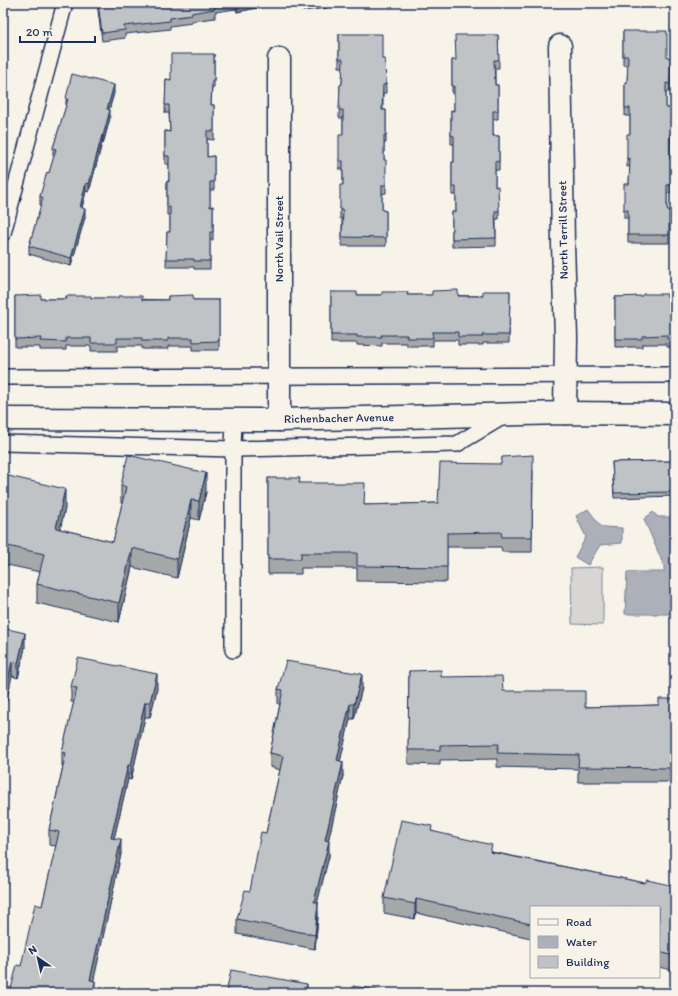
<svg xmlns="http://www.w3.org/2000/svg" width="678" height="996" viewBox="0 0 678 996" font-family="Itim,sans-serif">
  <rect width="100%" height="100%" fill="#f7f3e8"/>
  <filter id="ink" filterUnits="userSpaceOnUse"><feTurbulence type="fractalNoise" baseFrequency=".025" numOctaves="2"/><feDisplacementMap in="SourceGraphic" scale="8" xChannelSelector="R" yChannelSelector="G"/><feConvolveMatrix kernelMatrix="1 2 1 2 8 2 1 2 1" color-interpolation-filters="sRGB"/></filter>
  <g filter="url(#ink)">
    <polygon fill="#d7d6d4" stroke="#798299" points="603,567 603,625 572,624 571,568"/>
    <g fill="#acb0b9" stroke="#727c95">
      <polygon points="588,509 601,527 622,528 622,543 600,545 588,565 575,557 586,537 576,516"/>
      <polygon points="653,512 658,517 675,517 675,614 625,614 627,572 664,572 664,566 644,519"/>
    </g>
    <g fill="none" stroke-linecap="round" stroke-linejoin="round">
      <g stroke="#1b2f5e" stroke-width="18">
        <g id="service">
          <polyline points="3,233 65,3"/>
          <polyline points="3,377 675,375"/>
          <polyline points="3,443 233,449 457,444 504,416"/>
          <polyline points="233,650 233,449 234,419"/>
        </g>
      </g>
      <g stroke="#1b2f5e" stroke-width="25">
        <g id="minor">
          <polyline points="560,46 563,244 566,337 565,413"/>
          <polyline points="279,420 279,59"/>
        </g>
      </g>
      <g stroke="#1b2f5e" stroke-width="25">
        <polyline id="tertiary" points="3,419 279,420 565,413 675,414"/>
      </g>
      <use href="#service" stroke="#f7f3e8" stroke-width="15"/>
      <use href="#minor" stroke="#f7f3e8" stroke-width="22"/>
      <use href="#tertiary" stroke="#f7f3e8" stroke-width="22"/>
    </g>
    <g fill="#a5a8a9" stroke="#1b2f5e">
      <polygon points="97,3 281,3 237,12 236,9 215,12 215,18 192,21 192,23 170,26 170,29 125,34 125,38 102,41"/>
      <polygon points="302,3 343,3 327,6 327,8 303,11"/>
      <polygon points="623,31 667,57 671,66 670,92 666,92 666,108 672,108 672,142 670,142 670,159 672,159 672,193 667,193 667,210 669,210 669,243 628,243 628,218 624,218 624,210 629,184 630,166 627,167 627,159 630,134 630,116 625,116 625,83 627,83 628,65 623,65"/>
      <polygon points="339,34 382,59 385,59 386,93 383,93 383,110 386,110 386,143 384,143 384,160 386,185 386,193 382,194 382,210 386,211 386,246 342,246 342,218 340,219 340,210 343,185 343,169 339,169 339,161 343,135 343,118 339,118 340,85 342,84 343,67 339,67"/>
      <polygon points="498,35 499,68 495,68 495,85 498,85 498,119 493,119 493,136 499,136 499,170 495,170 495,187 499,211 499,219 496,219 496,246 452,247 452,212 456,212 456,195 452,195 452,162 454,162 454,144 451,144 451,110 454,111 454,94 452,94 452,60 456,60"/>
      <polygon points="214,54 214,88 212,88 211,105 214,105 214,140 207,139 207,157 214,156 214,190 210,190 210,207 213,206 213,240 210,240 210,269 194,269 194,267 166,267 167,232 170,232 170,215 167,215 167,181 169,182 169,164 165,164 165,131 170,132 169,113 165,113 166,79 171,80"/>
      <polygon points="114,93 109,110 110,118 103,144 102,143 89,192 86,191 82,208 85,217 71,266 29,254 29,246 41,205 40,205 40,196 49,173 54,157 53,156 53,148 66,106 66,98"/>
      <polygon points="510,291 509,343 483,343 483,345 458,345 458,340 433,340 433,346 407,346 407,343 382,343 382,346 357,345 357,343 331,343 331,292 357,295 408,295 483,296"/>
      <polygon points="15,296 41,299 66,299 66,296 91,298 168,300 168,296 193,300 219,300 219,350 193,350 193,346 168,346 168,349 142,349 142,346 117,346 117,351 91,351 91,346 66,346 66,350 40,350 40,347 15,347"/>
      <polygon points="615,297 675,297 675,347 667,347 667,344 642,344 642,347 615,347"/>
      <polygon points="675,461 675,496 614,498 612,462"/>
      <polygon points="3,469 5,475 65,508 60,529 113,542 122,504 121,503 121,485 206,492 199,520 191,518 177,578 132,567 119,622 37,603 37,584 40,572 3,564"/>
      <polygon points="533,470 532,552 502,552 501,547 447,547 447,582 357,581 357,568 301,568 301,574 268,574 268,478 300,483 364,505 438,503"/>
      <polygon points="3,628 25,647 18,678 12,676"/>
      <polygon points="409,671 441,677 503,691 585,707 659,705 675,699 675,782 578,782 578,769 497,767 497,759 440,760 440,765 408,764"/>
      <polygon points="71,687 157,689 150,717 145,717 131,780 128,779 114,838 121,854 93,981 95,993 21,966 42,906 56,846 49,845 49,830 63,766 62,766 62,752 74,702 71,702"/>
      <polygon points="362,688 354,719 350,719 340,761 343,776 328,841 329,856 317,902 318,917 315,949 237,934 237,919 250,891 266,833 280,770 270,767 270,753 280,704 278,704 278,689"/>
      <polygon points="432,831 492,852 645,883 675,886 675,971 659,967 659,907 531,907 531,938 416,913 415,919 384,913 384,898"/>
    </g>
    <g fill="#86888a" stroke="#1b2f5e">
      <polygon points="242,3 281,3 237,12 237,4"/>
      <polygon points="114,85 114,93 107,117 107,109"/>
      <polygon points="110,110 110,118 103,144 103,136"/>
      <polygon points="102,135 102,143 89,192 89,184"/>
      <polygon points="86,183 86,191 80,215 80,207"/>
      <polygon points="85,209 85,217 71,266 71,258"/>
      <polygon points="206,473 206,492 199,520 199,501"/>
      <polygon points="65,489 65,508 56,547 56,528"/>
      <polygon points="191,500 191,518 177,578 177,559"/>
      <polygon points="132,548 132,567 119,622 119,603"/>
      <polygon points="25,633 25,647 18,678 18,663"/>
      <polygon points="12,661 12,676 3,719 3,705"/>
      <polygon points="157,674 157,689 150,717 150,702"/>
      <polygon points="362,674 362,688 354,719 354,704"/>
      <polygon points="145,702 145,717 131,780 131,765"/>
      <polygon points="350,704 350,719 337,775 337,760"/>
      <polygon points="343,762 343,776 325,855 325,840"/>
      <polygon points="128,765 128,779 111,852 111,838"/>
      <polygon points="121,839 121,854 91,993 90,980"/>
      <polygon points="329,841 329,856 314,916 314,902"/>
      <polygon points="416,899 416,913 415,919 415,904"/>
      <polygon points="318,902 318,917 315,949 315,935"/>
      <polygon points="95,981 95,993 93,993"/>
      <polygon points="307,984 307,993 305,993"/>
    </g>
    <g fill="#c0c3c5" stroke="#1b2f5e">
      <polygon points="98,3 220,3 214,4 215,9 191,13 192,15 170,18 170,21 124,26 125,30 102,33"/>
      <polygon points="623,31 667,31 667,57 671,58 670,84 666,83 666,108 672,108 672,134 670,134 670,159 672,159 672,185 667,185 667,210 669,210 669,235 628,235 628,210 624,210 624,184 629,184 630,158 627,159 627,134 630,134 630,108 625,108 625,83 627,83 628,56 623,56"/>
      <polygon points="339,34 382,34 382,59 385,59 386,84 383,85 382,110 386,110 386,135 384,135 384,160 386,160 386,185 382,185 382,210 386,211 386,238 342,237 343,210 340,210 340,185 343,185 343,161 339,161 339,135 343,135 343,110 339,110 340,85 342,84 343,59 339,59"/>
      <polygon points="455,35 498,35 499,60 494,60 495,85 498,85 498,111 493,111 493,136 499,136 499,162 495,161 495,187 498,186 499,211 495,211 496,238 452,239 452,212 456,212 456,187 452,187 452,162 454,162 454,136 451,135 451,110 454,111 454,86 452,86 452,60 456,60"/>
      <polygon points="171,54 214,54 214,80 212,80 211,105 214,105 214,131 207,131 207,157 214,156 214,182 210,182 210,207 213,206 213,232 210,232 210,261 194,261 194,259 166,259 167,232 170,232 170,207 167,207 167,181 169,182 169,156 165,156 165,131 170,132 169,105 165,105 166,79 171,80"/>
      <polygon points="72,74 114,85 107,109 110,110 103,136 102,135 89,184 86,183 80,207 85,209 71,258 29,246 43,198 40,196 47,172 49,173 56,149 53,148 68,99 66,98"/>
      <polygon points="458,290 458,296 483,296 483,291 510,291 509,335 482,335 483,337 458,337 458,332 432,332 433,338 407,338 407,335 381,335 382,337 357,337 357,335 331,335 331,292 357,292 357,295 382,295 382,292 408,292 407,295 432,295 432,291"/>
      <polygon points="643,294 667,294 667,297 675,297 675,339 667,339 667,335 642,336 642,339 615,339 615,297 642,296"/>
      <polygon points="41,295 41,299 67,299 66,296 91,296 91,298 118,298 118,296 142,296 142,300 168,300 168,296 193,295 193,300 219,300 219,341 193,342 193,338 168,338 168,341 142,341 142,338 117,338 117,343 91,343 91,338 66,338 66,342 40,341 41,338 15,339 15,296"/>
      <polygon points="128,455 206,473 199,501 191,500 177,559 132,548 119,603 37,584 44,554 3,545 3,469 5,470 4,475 65,489 56,528 113,542 126,487 121,485"/>
      <polygon points="533,455 532,537 502,537 501,532 447,533 447,567 357,566 357,553 301,553 301,559 268,559 268,478 300,478 299,483 365,483 364,505 438,503 440,463 501,464 502,457"/>
      <polygon points="675,461 675,492 614,493 612,462"/>
      <polygon points="3,628 25,633 18,663 12,661 3,705"/>
      <polygon points="78,658 157,674 150,702 145,702 131,765 128,765 111,838 121,839 90,980 95,981 93,993 10,993 17,965 21,966 35,904 42,906 59,832 49,830 66,753 62,752 77,688 71,687"/>
      <polygon points="286,661 362,674 354,704 350,704 337,760 343,762 325,840 329,841 314,902 318,902 315,935 237,919 245,890 250,891 261,832 266,833 283,756 270,753 283,690 278,689"/>
      <polygon points="441,670 441,677 502,676 503,691 585,691 585,707 659,705 659,699 675,699 675,768 578,767 579,755 497,753 499,744 440,745 440,750 408,750 409,671"/>
      <polygon points="401,820 432,826 431,831 492,845 490,852 645,883 647,880 675,886 675,956 659,952 659,907 531,907 531,924 416,899 415,904 384,898"/>
      <polygon points="231,970 307,984 305,993 226,993"/>
      <polygon points="353,986 382,991 383,993 352,993"/>
    </g>
  </g>
  <g text-anchor="middle" stroke-width="3" stroke-linejoin="round" paint-order="stroke">
    <g font-size="12" fill="#1b2f5e" stroke="#f7f3e8">
      <text transform="translate(563 230) rotate(-91)" y="4">North Terrill Street</text>
      <text transform="translate(279 239) rotate(-90)" y="4">North Vail Street</text>
      <text transform="translate(339 418) rotate(-1)" y="4">Richenbacher Avenue</text>
    </g>
  </g>
  <rect width="678" height="996" fill="none" stroke="#f7f3e8" stroke-width="16"/>
  <rect x="8" y="8" width="662" height="980" fill="none" stroke="#1b2f5e" stroke-width="1.5" filter="url(#ink)"/>
  <rect x="530" y="906" width="130" height="72" fill="#f7f3e8" stroke="#9fa5b1"/>
  <rect x="538" y="919" width="20" height="6" fill="#f7f3e8" stroke="#9fa5b1"/>
  <text x="566" y="926" font-size="12" fill="#1b2f5e">Road</text>
  <rect x="538" y="936" width="20" height="12" fill="#acb0b9" stroke="#9fa5b1"/>
  <text x="566" y="946" font-size="12" fill="#1b2f5e">Water</text>
  <rect x="538" y="956" width="20" height="12" fill="#c0c3c5" stroke="#9fa5b1"/>
  <text x="566" y="966" font-size="12" fill="#1b2f5e">Building</text>
  <g transform="translate(38 958) rotate(326)" stroke="#f7f3e8" stroke-width="3" paint-order="stroke">
  <path d="M0-3L7 15L0 10L-7 15Z" fill="#1b2f5e"/>
  <text y="-6" font-size="11" font-weight="bold" text-anchor="middle" fill="#1b2f5e">N</text>
  </g>
  <path d="M20 36v6h75v-6" fill="none" stroke="#1b2f5e" stroke-width="2"/>
  <text x="26" y="36" font-size="12" fill="#1b2f5e" stroke="#f7f3e8" stroke-width="3" paint-order="stroke">20 m</text>
</svg>
